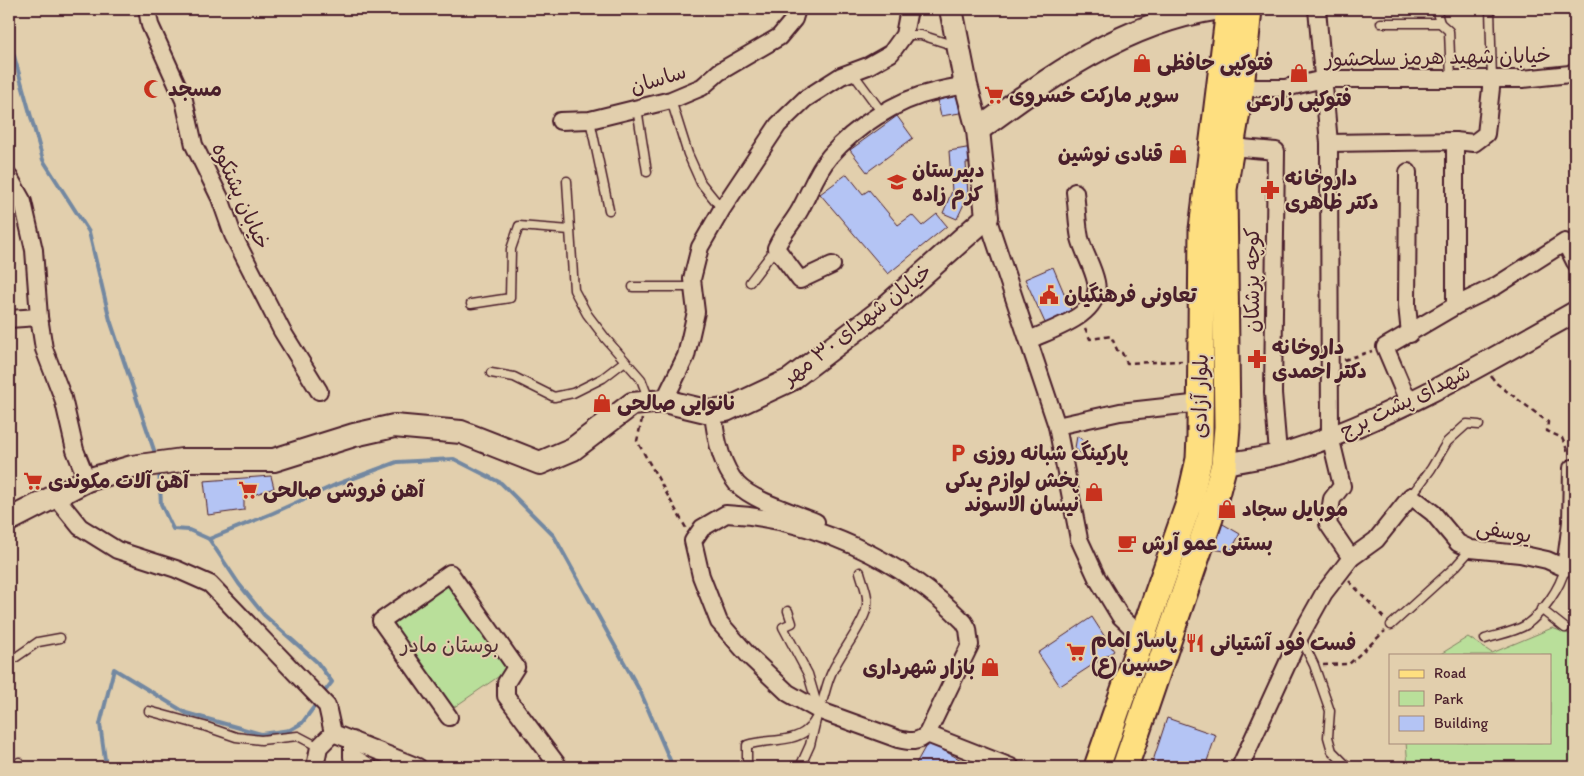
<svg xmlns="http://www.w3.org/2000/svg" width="1584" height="776" viewBox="0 0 1584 776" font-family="Itim,'Playpen Sans Arabic',sans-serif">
  <rect width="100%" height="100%" fill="#e2cfad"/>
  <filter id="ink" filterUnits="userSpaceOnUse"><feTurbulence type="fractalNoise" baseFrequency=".02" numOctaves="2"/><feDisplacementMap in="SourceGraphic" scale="10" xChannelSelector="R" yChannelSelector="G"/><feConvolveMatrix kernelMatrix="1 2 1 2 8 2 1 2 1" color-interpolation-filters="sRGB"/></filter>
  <g filter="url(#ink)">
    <g fill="#b9df9a" stroke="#827f62">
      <polygon points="450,580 511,668 450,710 389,622"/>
      <polygon points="1552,628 1575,636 1575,767 1408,767 1406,742 1550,742 1550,655 1439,655 1468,637 1492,653"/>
    </g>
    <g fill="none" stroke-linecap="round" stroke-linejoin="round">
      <g stroke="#7388a1" stroke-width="4">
        <polyline points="9,38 43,160 89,232 110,320 156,456"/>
        <polyline points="159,470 161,504 173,529 189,530 209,539 239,584 264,615 317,662 332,682 322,695"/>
        <polyline points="209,539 273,513 335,485 397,462 454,459 501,483 554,536 641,693 673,767"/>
        <polyline points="106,767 100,724 114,669 186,713 261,734 290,730 302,723 317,703"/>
      </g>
    </g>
    <g fill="#b4c4f4" stroke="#4a1f2b">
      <polygon points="957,96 960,113 941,116 937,100"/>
      <polygon points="897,116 913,138 867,172 850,150"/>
      <polygon points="972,147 973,162 966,163 968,195 957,219 943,213 952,191 949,151"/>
      <polygon points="847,174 863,194 869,190 898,225 912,215 922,226 937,214 947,226 888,274 820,194"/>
      <polygon points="1053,267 1072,312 1046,325 1025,279"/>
      <polygon points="1077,436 1087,443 1082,455 1075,448"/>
      <polygon points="271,476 274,488 244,498 244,510 208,515 204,481"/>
      <polygon points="1216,520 1240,534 1230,552 1207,548"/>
      <polygon points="1092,617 1114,651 1060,686 1038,653"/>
      <polygon points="1167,718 1216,735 1205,767 1151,767"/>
      <polygon points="928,742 974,767 914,767"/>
    </g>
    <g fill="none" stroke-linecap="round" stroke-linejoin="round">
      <g stroke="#4a1f2b" stroke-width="11">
        <g id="service">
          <polyline points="1436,9 1440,23"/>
          <polyline points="1490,9 1492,79"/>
          <polyline points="1381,23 1440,23 1449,31 1451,79"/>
          <polyline points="904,35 921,35 946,43 956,42"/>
          <polyline points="852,72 883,114"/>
          <polyline points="671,100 688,154 701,183 722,209"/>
          <polyline points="637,108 647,172"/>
          <polyline points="590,120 609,210"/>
          <polyline points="567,181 570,230"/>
          <polyline points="750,282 776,248"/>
          <polyline points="633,287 693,287"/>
          <polyline points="471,304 510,298 511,249 519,226 570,230 574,290 587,314 606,339 641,379 649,400"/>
          <polyline points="491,373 514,377 554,397 573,393 603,378 625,361"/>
          <polyline points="1411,496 1431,469 1447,442 1467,424 1479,425"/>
          <polyline points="1541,609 1565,628"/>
          <polyline points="788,611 792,623 783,627 808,674 818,708"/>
          <polyline points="1391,625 1456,566 1471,549"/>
          <polyline points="1301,638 1314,665 1330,711 1328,737 1332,751 1348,767"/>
          <path d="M1485 639C1497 635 1515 632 1526 625 1543 612 1560 589 1565 568"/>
          <polyline points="9,662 38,642 60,638"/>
          <polyline points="149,711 204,726 236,737 261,740 298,736 319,747"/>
          <polyline points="18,767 19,762"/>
          <path d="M747 767V745C764 739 793 743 807 730 822 717 823 692 831 674 839 655 862 627 866 610 870 597 863 584 860 572"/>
          <polyline points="800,767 810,745 816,720"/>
        </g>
      </g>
      <g stroke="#4a1f2b" stroke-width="20">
        <g id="minor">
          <polyline points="147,9 150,25 184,100 194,145 220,198 233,235 282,331 319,391"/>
          <polyline points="1317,9 1329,143 1330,436 1342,486 1332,499 1328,524 1351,558"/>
          <polyline points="1241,88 1285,88 1324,79 1523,79 1570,74 1575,71"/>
          <polyline points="560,121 590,120 671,100 702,87 719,72 779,37 794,19 797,9"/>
          <polyline points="1329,143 1455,141 1474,143 1486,134 1492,79"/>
          <polyline points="1231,147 1276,151 1273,393 1278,453"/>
          <polyline points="1408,172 1407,305 1410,334"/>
          <polyline points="9,177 23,202 34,250 39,317 44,349 63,398 75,450 87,480"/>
          <polyline points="987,217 1057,426 1079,539 1097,578 1120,616 1142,637"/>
          <path d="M832 265 800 280 776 248C784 230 795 221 802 206 811 189 817 171 830 156 854 128 896 100 933 92 944 89 955 87 966 85"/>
          <polyline points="1455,306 1455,141"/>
          <polyline points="9,319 39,317"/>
          <path d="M1029 340C1052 329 1103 315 1096 282 1093 267 1084 253 1080 238 1077 224 1077 207 1075 192"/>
          <polyline points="664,401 686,356 696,312 692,279 700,247 722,209 778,125 805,99 841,76 868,66 891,53 904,35 909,9"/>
          <polyline points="1408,401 1385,347 1455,306 1496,286 1565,242 1575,262"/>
          <path d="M713 412C715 435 721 465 737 484 753 501 795 513 816 522"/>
          <polyline points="1057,426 1120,412 1201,403"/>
          <polyline points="55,496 80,527 117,550 176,569 210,584 327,706 333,733 418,767"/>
          <path d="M726 514C813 518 903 560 964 622L968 629 970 645 927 734C918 743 910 742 898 739L818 710 788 693 749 656 719 622 701 576 693 541 702 528Z"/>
          <polyline points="449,717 381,621 450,573 516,667 506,683 506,696 559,767"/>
          <polyline points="927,734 1011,767"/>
          <polyline points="352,740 352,757 369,767"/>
          <polyline points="315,767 319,747 333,733"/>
          <polyline points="1240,767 1300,636 1324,593 1351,558 1376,540 1411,496 1433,513 1458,543 1471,549 1520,554 1547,560 1565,568 1571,522 1572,468"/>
        </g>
      </g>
      <g stroke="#4a1f2b" stroke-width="24">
        <path id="tertiary" d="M1224 464C1246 460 1270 457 1291 451 1391 419 1485 363 1575 312"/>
      </g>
      <g stroke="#4a1f2b" stroke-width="26">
        <g id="secondary">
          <path d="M978 130C1050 77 1124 23 1215 9"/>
          <polyline points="9,520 87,480 132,467 182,460 274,460 354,435 394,426 461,432 540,463 573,449 632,404 664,401 710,412 726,410 790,380 886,307 987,217 978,130 966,85 951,9"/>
        </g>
      </g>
      <g stroke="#4a1f2b" stroke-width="29">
        <g id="primary">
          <polyline points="1097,767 1189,503 1199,459 1200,436 1202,229 1229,9"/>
          <polyline points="1125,767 1210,518 1224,464 1227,427 1224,189 1241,88 1249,9"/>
        </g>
      </g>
      <g stroke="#4a1f2b" stroke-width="2.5" stroke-dasharray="5 4" stroke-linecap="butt">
        <polyline points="1085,328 1090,339 1111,336 1118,352 1122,353 1127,363 1182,361"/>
        <polyline points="1344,360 1372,351"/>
        <polyline points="1491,376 1496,383 1548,422 1547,431 1562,438 1569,454"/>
        <polyline points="642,419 637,441 686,528"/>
        <polyline points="1349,581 1385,619"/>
        <polyline points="1323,665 1349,664 1385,631"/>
      </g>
      <use href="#service" stroke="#e2cfad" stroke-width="8"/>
      <use href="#minor" stroke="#e2cfad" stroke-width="16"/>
      <use href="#tertiary" stroke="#e2cfad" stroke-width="20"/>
      <use href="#secondary" stroke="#e2cfad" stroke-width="22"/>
      <use href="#primary" stroke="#fedf80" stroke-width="25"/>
    </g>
  </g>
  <defs>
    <g id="shop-bare" transform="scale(1.5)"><path d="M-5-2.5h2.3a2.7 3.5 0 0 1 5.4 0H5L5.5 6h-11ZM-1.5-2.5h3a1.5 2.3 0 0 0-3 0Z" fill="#c8321e" stroke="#e2cfad" stroke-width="2.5" paint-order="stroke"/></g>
    <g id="mosque-bare" transform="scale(1.5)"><path d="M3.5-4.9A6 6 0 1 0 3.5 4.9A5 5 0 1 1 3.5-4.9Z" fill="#c8321e" stroke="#e2cfad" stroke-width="2.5" paint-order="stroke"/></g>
    <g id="supermarket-bare" transform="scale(1.5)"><path d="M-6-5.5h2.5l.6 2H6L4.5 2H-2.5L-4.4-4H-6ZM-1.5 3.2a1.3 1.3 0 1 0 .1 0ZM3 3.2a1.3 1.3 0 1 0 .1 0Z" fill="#c8321e" stroke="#e2cfad" stroke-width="2.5" paint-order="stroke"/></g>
    <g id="school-bare" transform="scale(1.5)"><path d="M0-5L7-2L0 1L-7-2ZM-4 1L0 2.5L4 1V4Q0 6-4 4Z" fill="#c8321e" stroke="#e2cfad" stroke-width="2.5" paint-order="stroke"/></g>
    <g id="pharmacy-bare" transform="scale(1.5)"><path d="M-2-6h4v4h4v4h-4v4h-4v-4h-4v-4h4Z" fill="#c8321e" stroke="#e2cfad" stroke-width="2.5" paint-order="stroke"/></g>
    <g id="civic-bare" transform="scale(1.5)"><path d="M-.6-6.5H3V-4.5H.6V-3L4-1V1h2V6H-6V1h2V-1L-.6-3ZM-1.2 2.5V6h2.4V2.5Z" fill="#c8321e" stroke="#e2cfad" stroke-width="2.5" paint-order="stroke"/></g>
    <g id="parking-bare" transform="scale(1.5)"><path d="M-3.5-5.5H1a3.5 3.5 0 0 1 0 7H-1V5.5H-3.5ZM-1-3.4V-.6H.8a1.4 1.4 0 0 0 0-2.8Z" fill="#c8321e" stroke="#e2cfad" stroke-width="2.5" paint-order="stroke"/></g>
    <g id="cafe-bare" transform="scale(1.5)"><path d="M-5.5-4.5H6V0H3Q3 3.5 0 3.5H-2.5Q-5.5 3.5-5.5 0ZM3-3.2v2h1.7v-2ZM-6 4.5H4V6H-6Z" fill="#c8321e" stroke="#e2cfad" stroke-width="2.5" paint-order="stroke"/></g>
    <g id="restaurant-bare" transform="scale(1.5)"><path d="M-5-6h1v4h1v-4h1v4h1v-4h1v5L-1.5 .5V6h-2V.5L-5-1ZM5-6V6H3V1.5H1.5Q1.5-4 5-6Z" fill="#c8321e" stroke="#e2cfad" stroke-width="2.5" paint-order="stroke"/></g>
  </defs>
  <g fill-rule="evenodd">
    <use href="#shop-bare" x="1142" y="63"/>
    <use href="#shop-bare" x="1299" y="73"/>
    <use href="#mosque-bare" x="153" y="89"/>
    <use href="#supermarket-bare" x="994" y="95"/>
    <use href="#shop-bare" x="1178" y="154"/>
    <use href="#school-bare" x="897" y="182"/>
    <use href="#pharmacy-bare" x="1270" y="190"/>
    <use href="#civic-bare" x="1049" y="295"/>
    <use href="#pharmacy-bare" x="1257" y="359"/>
    <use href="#shop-bare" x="602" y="403"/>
    <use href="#parking-bare" x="958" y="453"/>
    <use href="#supermarket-bare" x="33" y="481"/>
    <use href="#supermarket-bare" x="248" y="490"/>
    <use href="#shop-bare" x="1094" y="492"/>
    <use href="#shop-bare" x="1227" y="509"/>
    <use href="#cafe-bare" x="1127" y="543"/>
    <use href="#restaurant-bare" x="1195" y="643"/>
    <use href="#supermarket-bare" x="1076" y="652"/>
    <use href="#shop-bare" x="990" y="667"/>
  </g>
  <g text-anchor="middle" stroke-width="4" stroke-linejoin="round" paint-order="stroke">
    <g font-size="21" fill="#4a1f2b" stroke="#e2cfad">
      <text transform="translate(1438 57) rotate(-1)" y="7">خیابان شهید هرمز سلحشور</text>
      <text transform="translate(658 79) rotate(-17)" y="7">ساسان</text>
      <text transform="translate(241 196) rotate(66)" y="7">خیابان پشتکوه</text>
      <text transform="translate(1252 280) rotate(-90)" y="7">کوچه پزشکان</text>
      <text transform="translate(857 324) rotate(-38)" y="7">خیابان شهدای ۳۰ مهر</text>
      <text transform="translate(1200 396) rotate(-89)" y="7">بلوار آزادی</text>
      <text transform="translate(1405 401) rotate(-26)" y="7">شهدای پشت برج</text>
      <text transform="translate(1504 531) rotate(10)" y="7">یوسفی</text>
    </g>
    <g font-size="21" font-weight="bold" fill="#4a1f2b" stroke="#e2cfad" text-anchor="start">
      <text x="1157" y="70">فتوکپی حافظی</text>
      <text x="168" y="96">مسجد</text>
      <text x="1009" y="102">سوپر مارکت خسروی</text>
      <text x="1299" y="106" text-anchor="middle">فتوکپی زارعی</text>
      <text x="1163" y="161" text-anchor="end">قنادی نوشین</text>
      <text x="912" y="177">دبیرستان<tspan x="912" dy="24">کرم زاده</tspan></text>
      <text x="1285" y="185">داروخانه<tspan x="1285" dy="24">دکتر ظاهری</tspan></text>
      <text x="1064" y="302">تعاونی فرهنگیان</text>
      <text x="1272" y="354">داروخانه<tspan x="1272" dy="24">دکتر احمدی</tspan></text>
      <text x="617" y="410">نانوایی صالحی</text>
      <text x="973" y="460">پارکینگ شبانه روزی</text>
      <text x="1079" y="487" text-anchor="end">پخش لوازم یدکی<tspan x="1079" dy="24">نیسان الاسوند</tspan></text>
      <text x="48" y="488">آهن آلات مکوندی</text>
      <text x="263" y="497">آهن فروشی صالحی</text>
      <text x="1242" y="516">موبایل سجاد</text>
      <text x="1142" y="550">بستنی عمو آرش</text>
      <text x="1091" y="647">پاساژ امام<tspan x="1091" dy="24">حسین (ع)</tspan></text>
      <text x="1210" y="650">فست فود آشتیانی</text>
      <text x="975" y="674" text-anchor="end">بازار شهرداری</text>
    </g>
    <g font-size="21" fill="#553236" stroke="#e2cfad">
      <text x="450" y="652">بوستان مادر</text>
    </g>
  </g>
  <rect width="1584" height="776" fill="none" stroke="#e2cfad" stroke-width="30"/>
  <rect x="15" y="15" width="1554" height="746" fill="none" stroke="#4a1f2b" stroke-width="2" filter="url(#ink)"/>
  <rect x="1389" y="654" width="162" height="90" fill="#e2cfad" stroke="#a58979"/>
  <rect x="1399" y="670" width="25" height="8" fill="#fedf80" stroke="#a58979"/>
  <text x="1434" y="678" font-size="15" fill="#4a1f2b">Road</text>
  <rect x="1399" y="691" width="25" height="15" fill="#b9df9a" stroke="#a58979"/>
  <text x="1434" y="704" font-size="15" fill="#4a1f2b">Park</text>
  <rect x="1399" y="716" width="25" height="15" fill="#b4c4f4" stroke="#a58979"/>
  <text x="1434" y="728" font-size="15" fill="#4a1f2b">Building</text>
</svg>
